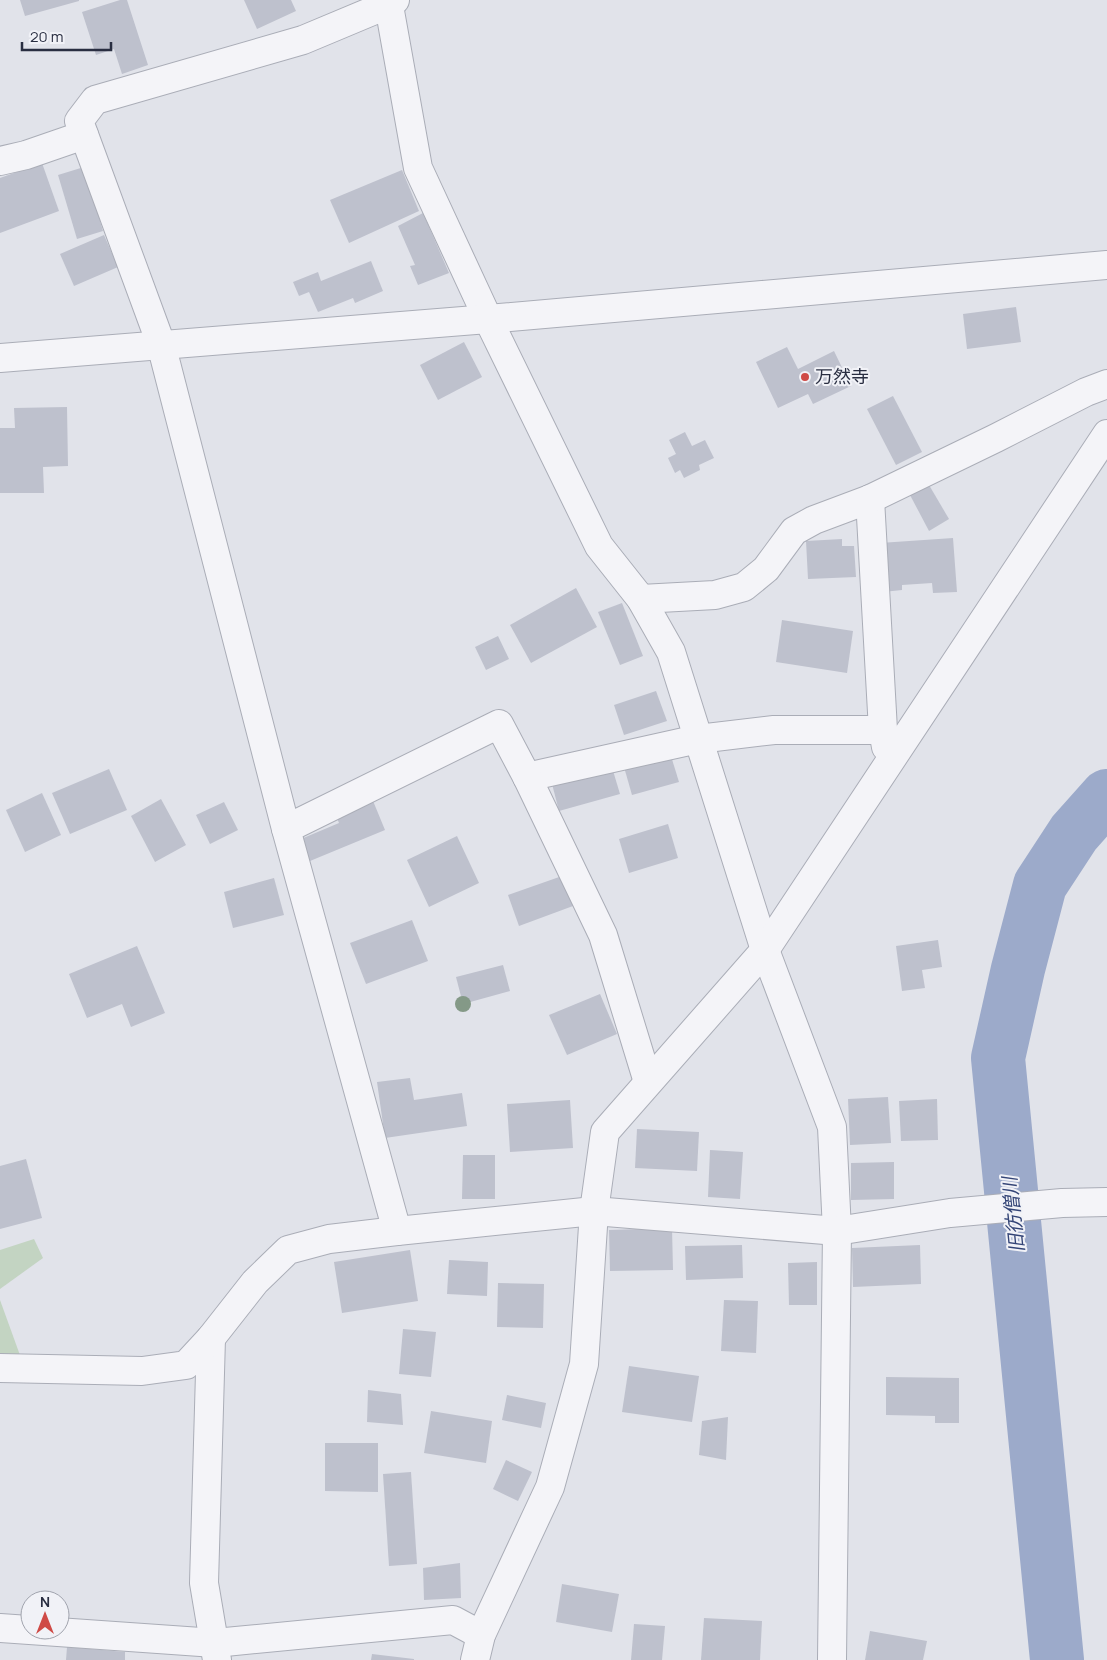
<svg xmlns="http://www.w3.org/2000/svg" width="1107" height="1660" viewBox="0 0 1107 1660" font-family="Manrope,'Noto Sans JP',sans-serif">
  <rect width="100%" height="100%" fill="#e1e3ea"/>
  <g fill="#c3d4c2">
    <polygon points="34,1239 43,1258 0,1289 0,1250"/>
    <polygon points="0,1300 25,1369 0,1363"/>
  </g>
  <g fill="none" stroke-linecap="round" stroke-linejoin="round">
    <polyline stroke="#9caaca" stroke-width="54" points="1057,1660 998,1058 1018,969 1040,885 1074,833 1107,796"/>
  </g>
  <g fill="#bec1cd">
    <polygon points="20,0 79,0 79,1 25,16"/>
    <polygon points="120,0 127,0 148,65 122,74 114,49 96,55 82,12"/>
    <polygon points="244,0 291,0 296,11 257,29"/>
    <polygon points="42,163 59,211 0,233 0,178"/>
    <polygon points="84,167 103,231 77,239 58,175"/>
    <polygon points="402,170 419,211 349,243 330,200"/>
    <polygon points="423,213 449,273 418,285 410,266 415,265 398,226"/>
    <polygon points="104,235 118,267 74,286 60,254"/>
    <polygon points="371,261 383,291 355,303 353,298 318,312 309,292 299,296 293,282 318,272 321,281"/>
    <polygon points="1016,307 1021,342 967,349 963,314"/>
    <polygon points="464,342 482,377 438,400 420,365"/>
    <polygon points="787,347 798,369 834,351 851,386 813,404 808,394 778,408 756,362"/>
    <polygon points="893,396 922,452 896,465 867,409"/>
    <polygon points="67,407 68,466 43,467 44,493 0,493 0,428 15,428 14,408"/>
    <polygon points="685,432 692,446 705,440 714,458 699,465 700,470 684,478 680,470 675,473 668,458 676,454 669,440"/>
    <polygon points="929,485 949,519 929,531 910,495"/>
    <polygon points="953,538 957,592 933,593 932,583 902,585 902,590 883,592 880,543"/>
    <polygon points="842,539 842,546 854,546 856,577 808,579 806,541"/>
    <polygon points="576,588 597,627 531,663 510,625"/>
    <polygon points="622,603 643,656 620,665 598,612"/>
    <polygon points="782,620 853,631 847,673 776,662"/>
    <polygon points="498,636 509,659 486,670 475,647"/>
    <polygon points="656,691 667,721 624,735 614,705"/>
    <polygon points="671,756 679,782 632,795 624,767"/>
    <polygon points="611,764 620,794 559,811 551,780"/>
    <polygon points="109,769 127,810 70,834 52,793"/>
    <polygon points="42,793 61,835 25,852 6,810"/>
    <polygon points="371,796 385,830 310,861 301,839 339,823 334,811"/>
    <polygon points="161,799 186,845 155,862 131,816"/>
    <polygon points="224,802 238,830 210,844 196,815"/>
    <polygon points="668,824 678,858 629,873 619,839"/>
    <polygon points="457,836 479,883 429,907 407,860"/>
    <polygon points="562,876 573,906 519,926 508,895"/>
    <polygon points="274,878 284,915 233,928 224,892"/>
    <polygon points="412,920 428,961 366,984 350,943"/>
    <polygon points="938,940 942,967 922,970 925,988 902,991 896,946"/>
    <polygon points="137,946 165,1013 131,1027 122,1004 87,1018 69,974"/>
    <polygon points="503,965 510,991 463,1004 456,977"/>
    <polygon points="600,994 617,1034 567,1055 549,1015"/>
    <polygon points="410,1078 414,1100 462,1093 467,1126 385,1138 377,1082"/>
    <polygon points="888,1097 891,1143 850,1145 848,1099"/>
    <polygon points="937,1099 938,1140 901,1141 899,1101"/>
    <polygon points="570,1100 573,1148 510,1152 507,1104"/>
    <polygon points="637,1129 699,1132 697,1171 635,1168"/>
    <polygon points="710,1150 743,1152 740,1199 708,1197"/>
    <polygon points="463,1155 495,1155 495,1199 462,1199"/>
    <polygon points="26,1159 42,1218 0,1229 0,1166"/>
    <polygon points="894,1162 894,1199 851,1200 851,1163"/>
    <polygon points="672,1228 673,1270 610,1271 609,1230"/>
    <polygon points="742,1245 743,1278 686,1280 685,1246"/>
    <polygon points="920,1245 921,1284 853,1287 852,1248"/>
    <polygon points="410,1250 418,1301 342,1313 334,1262"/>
    <polygon points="449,1260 488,1262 487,1296 447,1294"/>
    <polygon points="817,1262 817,1305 789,1305 788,1263"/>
    <polygon points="498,1283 544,1284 543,1328 497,1327"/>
    <polygon points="724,1300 758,1301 756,1353 721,1351"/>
    <polygon points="403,1329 436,1332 431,1377 399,1374"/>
    <polygon points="629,1366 699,1376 692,1422 622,1412"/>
    <polygon points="886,1377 959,1378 959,1423 935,1423 935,1416 886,1415"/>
    <polygon points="368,1390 401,1394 403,1425 367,1422"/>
    <polygon points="507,1395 546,1403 541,1428 502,1420"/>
    <polygon points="431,1411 492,1421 486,1463 424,1453"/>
    <polygon points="728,1417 726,1460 699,1455 702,1421"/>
    <polygon points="325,1443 378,1443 378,1492 325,1491"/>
    <polygon points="506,1460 532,1472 518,1501 493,1489"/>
    <polygon points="411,1472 417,1564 389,1566 383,1474"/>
    <polygon points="460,1563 461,1598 424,1600 423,1568"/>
    <polygon points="562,1584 619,1594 612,1632 556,1622"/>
    <polygon points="704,1618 762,1621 760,1660 701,1660"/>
    <polygon points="634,1624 665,1626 662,1660 631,1660"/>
    <polygon points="870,1631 927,1641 923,1660 865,1660"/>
    <polygon points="67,1647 125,1652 125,1660 66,1660"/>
    <polygon points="372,1654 414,1659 414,1660 371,1660"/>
  </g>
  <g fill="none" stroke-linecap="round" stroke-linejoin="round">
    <g stroke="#aaadb7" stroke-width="30">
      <g id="minor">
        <polyline points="388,0 418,168 488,319 599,546 641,599 671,652 765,950 832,1127 837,1231 832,1660"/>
        <polyline points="395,0 389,4 303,40 95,100 79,121 161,344 286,829 397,1231"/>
        <polyline points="0,161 26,155 84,135"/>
        <polyline points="870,499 883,730 886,747"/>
        <polyline points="641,599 715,595 744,587 766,569 794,531 814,520 870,499 996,438 1086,392 1107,384"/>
        <polyline points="527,777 698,739 774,730 883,730"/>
        <polyline points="286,829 499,724 527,777 603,935 648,1082"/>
        <polyline points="211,1338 204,1583 217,1660"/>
        <polyline points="0,1368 142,1371 186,1365 211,1338 255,1282 288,1250 329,1239 397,1231 594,1211 837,1231 950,1213 1062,1203 1107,1202"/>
        <polyline points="0,1628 215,1643 453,1620 481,1635"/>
        <polyline points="475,1660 481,1635 550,1487 584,1364 594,1211 605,1132 765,950 1107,434"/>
      </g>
    </g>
    <g stroke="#aaadb7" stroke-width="30">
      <polyline id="tertiary" points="0,358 488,319 1107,265"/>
    </g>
    <use href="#minor" stroke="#f4f4f8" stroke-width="28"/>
    <use href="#tertiary" stroke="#f4f4f8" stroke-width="28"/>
  </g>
  <circle fill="#849987" cx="463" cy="1004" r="8"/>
  <circle fill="#cf4a46" stroke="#f1f2f7" stroke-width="2" cx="805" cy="377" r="5"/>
  <g text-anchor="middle" stroke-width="4" stroke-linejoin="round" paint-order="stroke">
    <g font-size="18" fill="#292e41" stroke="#f1f2f7" text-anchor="start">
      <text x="815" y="383">万然寺</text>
    </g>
    <g font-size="19" font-style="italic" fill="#334476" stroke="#f1f2f7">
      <text transform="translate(1013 1215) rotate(-96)" y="7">旧彷僧川</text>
    </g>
  </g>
  <g transform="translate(45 1615)"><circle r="24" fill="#f1f2f7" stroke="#a1a4ae"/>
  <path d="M0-4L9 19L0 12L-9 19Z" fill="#cf4a46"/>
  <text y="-8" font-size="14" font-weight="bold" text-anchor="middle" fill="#292e41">N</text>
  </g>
  <path d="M22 42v8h89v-8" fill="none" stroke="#292e41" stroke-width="2.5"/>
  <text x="30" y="42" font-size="15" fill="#292e41" stroke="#f1f2f7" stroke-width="4" paint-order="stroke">20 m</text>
</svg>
